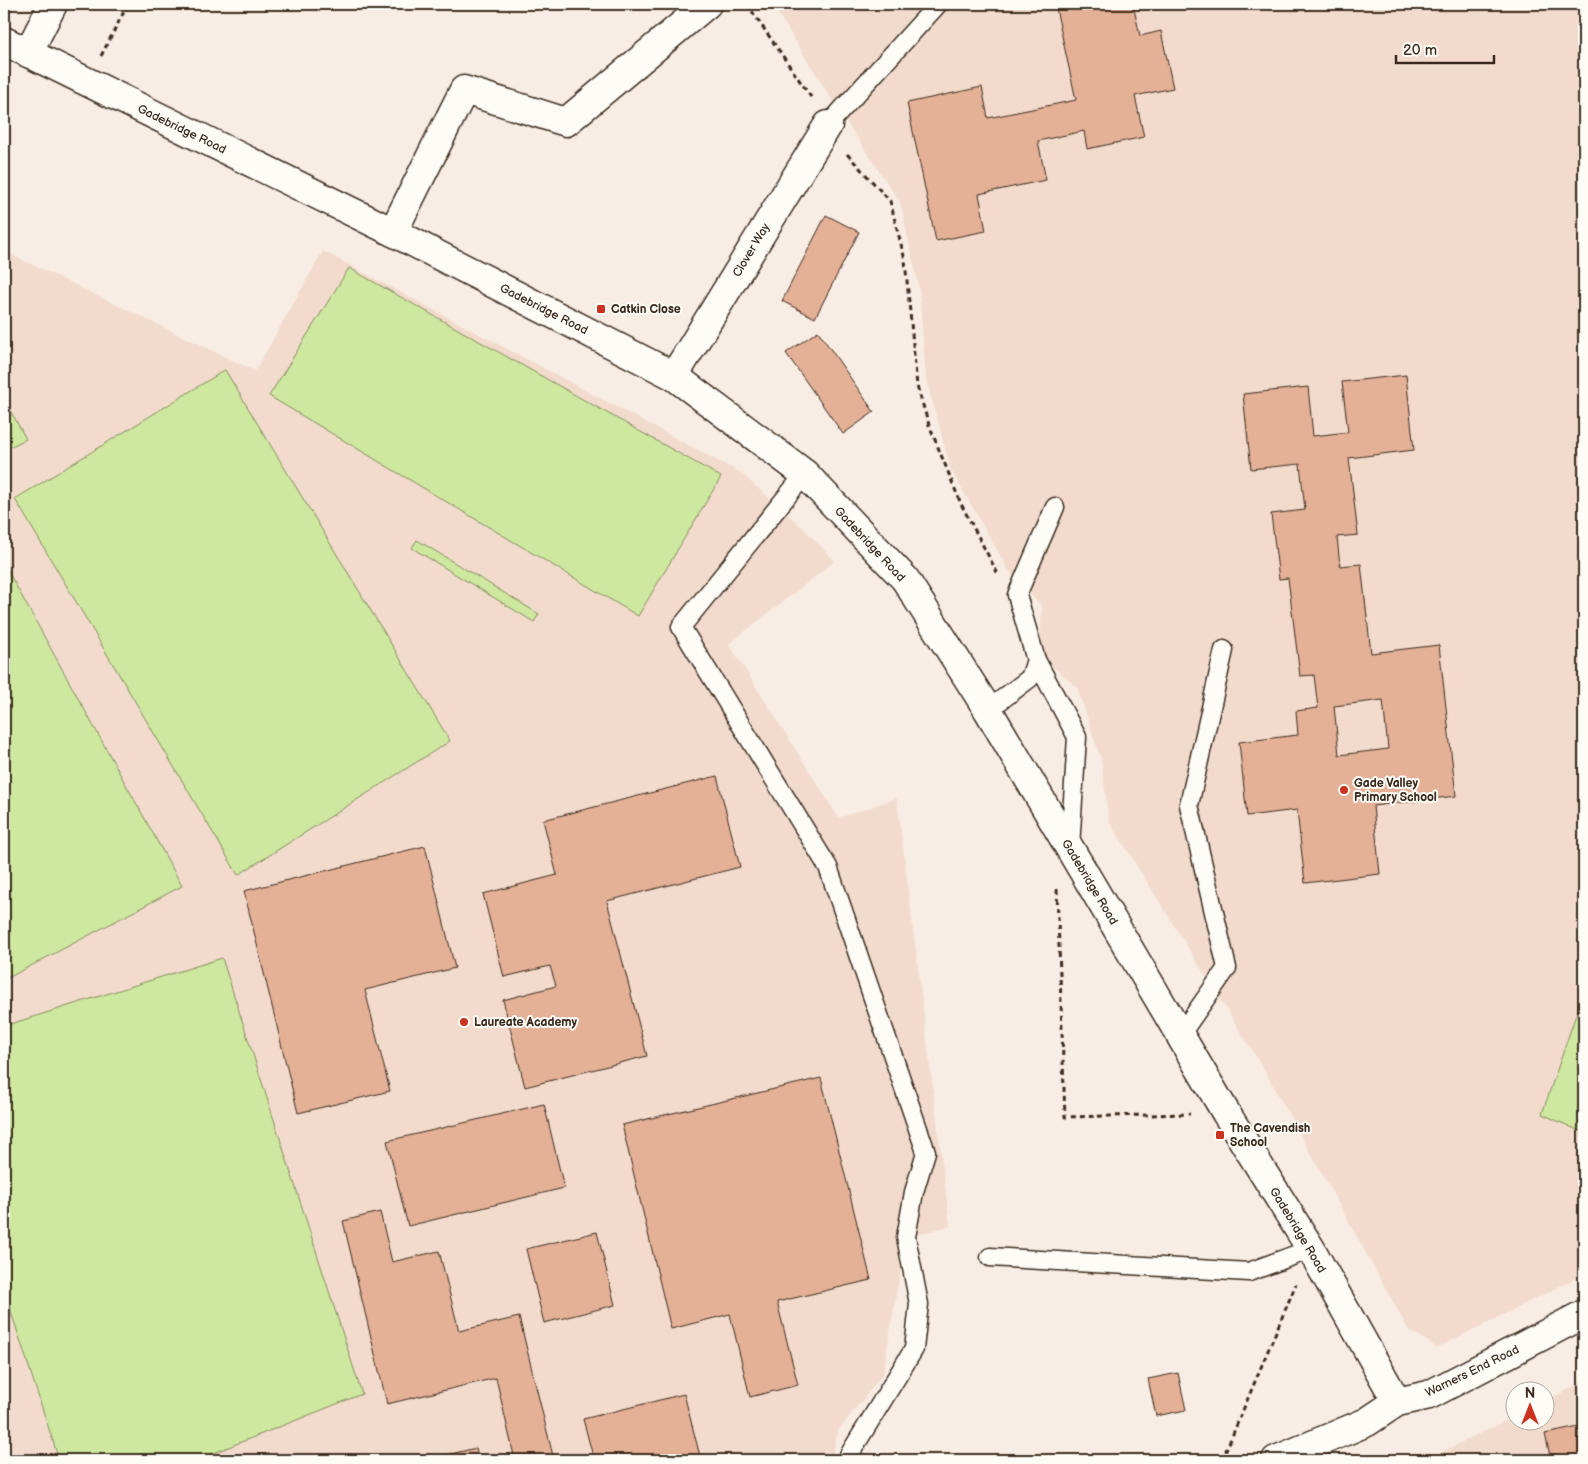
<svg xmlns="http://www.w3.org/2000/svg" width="1588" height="1464" viewBox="0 0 1588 1464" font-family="'Balsamiq Sans',sans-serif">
  <rect width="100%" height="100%" fill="#f8ede4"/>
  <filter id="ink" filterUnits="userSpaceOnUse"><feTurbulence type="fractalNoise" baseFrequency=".02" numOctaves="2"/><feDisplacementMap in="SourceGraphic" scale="10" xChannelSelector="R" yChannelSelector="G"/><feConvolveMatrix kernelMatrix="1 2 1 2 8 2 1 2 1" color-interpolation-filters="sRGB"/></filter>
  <g filter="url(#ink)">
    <g fill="#f2dbcd">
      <polygon points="772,4 1584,4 1584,1274 1437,1348 1408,1329 1266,1073 1109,821 1101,759 1077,687 1039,655 1042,607 1009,571 951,470 926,379 919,288 900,202 843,117"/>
      <polygon points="4,251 255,371 323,251 741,473 803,528 835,561 729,644 839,818 897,798 950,1226 906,1237 883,1374 838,1431 831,1460 4,1460"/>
      <polygon points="1584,1381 1584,1460 1426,1460 1515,1416 1516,1422 1546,1422 1546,1401"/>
    </g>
    <g fill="#cee99f" stroke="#848a5e">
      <polygon points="349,268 721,477 638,616 269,396"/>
      <polygon points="225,370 450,741 238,875 15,499"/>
      <polygon points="4,399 26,439 4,450"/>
      <polygon points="417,540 539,614 534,622 412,548"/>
      <polygon points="4,564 182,886 4,980"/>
      <polygon points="222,958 362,1394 196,1460 59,1460 4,1290 4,1026"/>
      <polygon points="1584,991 1584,1133 1542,1114"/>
    </g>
    <g fill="#e4b196" stroke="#3b2a1e" fill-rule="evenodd">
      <polygon points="1055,4 1133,4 1140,36 1161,31 1173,88 1135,96 1144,137 1087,149 1084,131 1038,141 1046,180 979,194 986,231 936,241 907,103 982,87 988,118 1076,100"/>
      <polygon points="826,215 859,232 815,318 782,301"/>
      <polygon points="818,331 874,412 843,434 786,353"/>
      <path d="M1406 375 1414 450 1349 458 1358 535 1337 537 1340 566 1361 564 1371 653 1439 645 1456 796 1373 806 1380 874 1305 883 1297 810 1247 816 1239 742 1298 735 1296 711 1318 708 1314 675 1300 676 1288 578 1279 579 1271 514 1305 510 1300 464 1251 469 1243 394 1308 387 1313 436 1348 432 1342 382ZM1383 700 1388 749 1339 755 1334 706Z"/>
      <polygon points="717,776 740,867 607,901 647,1056 525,1087 503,1000 556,986 550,966 504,977 483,894 557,875 543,820"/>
      <polygon points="425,846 455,968 365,990 390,1091 298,1113 244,891"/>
      <polygon points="821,1078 871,1280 777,1302 798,1385 750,1397 730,1314 671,1329 622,1125"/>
      <polygon points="544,1104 564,1188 408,1226 387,1141"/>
      <polygon points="380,1212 392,1262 439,1251 459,1331 519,1317 554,1460 515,1460 496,1378 387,1404 343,1221"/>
      <polygon points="597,1232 615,1305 544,1323 526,1249"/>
      <polygon points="1178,1373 1186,1410 1156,1416 1148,1379"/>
      <polygon points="684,1394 701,1460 594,1460 583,1419"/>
      <polygon points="1584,1426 1584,1460 1551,1460 1545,1434"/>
      <polygon points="476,1448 479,1460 425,1460"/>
    </g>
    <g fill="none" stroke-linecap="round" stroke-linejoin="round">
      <g stroke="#3b2a1e" stroke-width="21">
        <g id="service">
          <polyline points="828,125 938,4"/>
          <polyline points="805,474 681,627 828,867 926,1152 914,1192 906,1237 919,1304 914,1349 849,1455 848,1460"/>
          <polyline points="1036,660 1017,595 1055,507"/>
          <polyline points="988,710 1030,678 1036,660 1077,737 1070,847"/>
          <polyline points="1180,1035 1227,968 1189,805 1224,650"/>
          <polyline points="990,1257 1249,1272 1311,1249"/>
        </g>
      </g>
      <g stroke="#3b2a1e" stroke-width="31">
        <g id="minor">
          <polyline points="28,53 53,4"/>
          <polyline points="393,232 464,90 566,122 707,4"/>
          <polyline points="674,376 828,125"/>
        </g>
      </g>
      <g stroke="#3b2a1e" stroke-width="31">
        <g id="tertiary">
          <polyline points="4,41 393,232 674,376 805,474 905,579 988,710 1226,1113 1311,1249 1397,1402"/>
          <polyline points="1276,1460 1367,1422 1397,1402 1429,1395 1584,1314"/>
        </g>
      </g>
      <g stroke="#3b2a1e" stroke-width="3" stroke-dasharray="5 4" stroke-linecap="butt">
        <polyline points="747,4 813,100"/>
        <polyline points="101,56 128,4"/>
        <polyline points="847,154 890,201 905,260 917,386 929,425 961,504 998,574"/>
        <polyline points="1057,889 1065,1117 1190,1114"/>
        <polyline points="1222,1460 1296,1284"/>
      </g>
      <use href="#service" stroke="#fdfcf7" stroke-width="18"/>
      <use href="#minor" stroke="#fdfcf7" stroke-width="28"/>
      <use href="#tertiary" stroke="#fdfcf7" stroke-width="28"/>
    </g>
  </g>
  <g fill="#c8321e" stroke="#fdfcf7" stroke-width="2">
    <rect x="596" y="304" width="10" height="10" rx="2.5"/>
    <circle cx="1344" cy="790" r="5"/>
    <circle cx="464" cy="1022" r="5"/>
    <rect x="1215" y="1130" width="10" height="10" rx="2.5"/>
  </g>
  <g text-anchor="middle" stroke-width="4" stroke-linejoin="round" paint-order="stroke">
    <g font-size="12" fill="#3b2a1e" stroke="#fdfcf7">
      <text transform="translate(182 129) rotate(26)" y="4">Gadebridge Road</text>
      <text transform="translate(751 250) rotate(-59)" y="4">Clover Way</text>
      <text transform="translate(544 309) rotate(27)" y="4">Gadebridge Road</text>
      <text transform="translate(870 544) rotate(47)" y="4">Gadebridge Road</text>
      <text transform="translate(1090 882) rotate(59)" y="4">Gadebridge Road</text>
      <text transform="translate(1298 1230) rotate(59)" y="4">Gadebridge Road</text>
      <text transform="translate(1472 1371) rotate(-26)" y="4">Warners End Road</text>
    </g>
    <g font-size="12" font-weight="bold" fill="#3b2a1e" stroke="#fdfcf7" text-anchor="start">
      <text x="611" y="313">Catkin Close</text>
      <text x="1354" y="787">Gade Valley<tspan x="1354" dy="14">Primary School</tspan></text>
      <text x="474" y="1026">Laureate Academy</text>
      <text x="1230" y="1132">The Cavendish<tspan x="1230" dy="14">School</tspan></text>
    </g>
  </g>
  <rect width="1588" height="1464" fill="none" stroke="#fdfcf7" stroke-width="20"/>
  <rect x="10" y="10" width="1568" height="1444" fill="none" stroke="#3b2a1e" stroke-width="2" filter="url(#ink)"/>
  <g transform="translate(1530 1406)"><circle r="24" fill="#fdfcf7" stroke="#afa8a0"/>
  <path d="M0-4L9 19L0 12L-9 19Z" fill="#c8321e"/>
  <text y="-8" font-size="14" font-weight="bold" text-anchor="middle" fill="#3b2a1e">N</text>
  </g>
  <path d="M1396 55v8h98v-8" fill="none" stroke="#3b2a1e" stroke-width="2.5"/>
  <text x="1403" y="55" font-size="15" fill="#3b2a1e" stroke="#fdfcf7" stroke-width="4" paint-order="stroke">20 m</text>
</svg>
